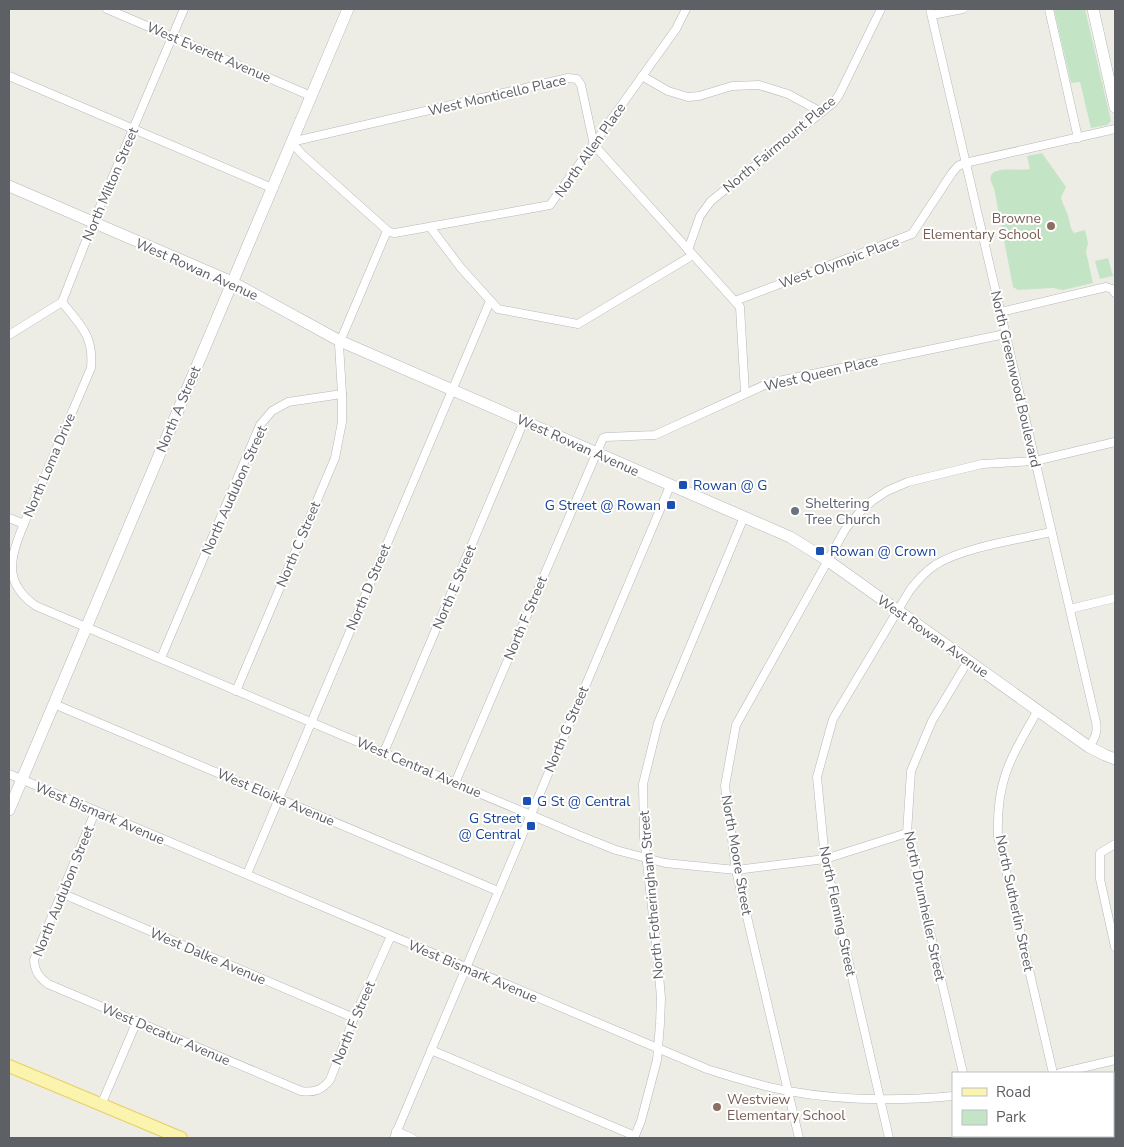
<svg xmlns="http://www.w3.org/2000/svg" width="1124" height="1147" viewBox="0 0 1124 1147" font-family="'Nunito Sans',sans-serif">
  <rect width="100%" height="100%" fill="#eeede5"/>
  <g fill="#c3e4c5">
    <polygon points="1054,9 1085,9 1111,121 1107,125 1091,128 1080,82 1071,83"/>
    <path d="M1042 153 1066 187 1061 197C1062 203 1065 207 1067 213 1070 220 1069 226 1074 233L1085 230 1088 243 1086 252 1093 283 1063 290 1053 288 1018 290 1013 287 994 188C979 162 1017 172 1030 169L1027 156Z"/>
    <polygon points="1108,258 1113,276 1100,279 1095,261"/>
  </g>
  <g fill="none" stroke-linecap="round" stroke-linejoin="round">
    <g stroke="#b5b7bb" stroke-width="9">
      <g id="street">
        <polyline points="107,9 311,96"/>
        <path d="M930 9 1096 722C1098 732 1095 738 1089 747"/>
        <polyline points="1049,9 1078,138"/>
        <polyline points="932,15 963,9"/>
        <polyline points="9,76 272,188"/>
        <polyline points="642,76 668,91 688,97 699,96 732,86 759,85 788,94 821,112"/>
        <polyline points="291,142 568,78 577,79 581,85 594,145 740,307 745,393"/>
        <polyline points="291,142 303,155 389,232 395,233 550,205 676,29 686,9"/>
        <polyline points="430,227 461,268 498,309 578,324 693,255"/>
        <polyline points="688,250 700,216 711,201 833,103 839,95 881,9"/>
        <polyline points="735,301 912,234 952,173 958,166 965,163 1115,129"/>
        <path d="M62 302C80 325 94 335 91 368 74 408 56 449 39 490 30 511 11 547 12 569 13 586 23 597 36 606L578 835 616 850 665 863 736 870 825 859 907 833"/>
        <polyline points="1001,312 1106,287 1112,289 1115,293"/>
        <polyline points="9,335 62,302 93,223 184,9"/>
        <polyline points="9,518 24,524"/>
        <polyline points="1070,609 1115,598"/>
        <polyline points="161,658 260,425 272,411 288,402 342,394 339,344 387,231"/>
        <polyline points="236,691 335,458 342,422 342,394"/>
        <polyline points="54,704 498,891"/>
        <path d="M1038 710C1011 758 996 779 998 836L1053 1073"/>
        <polyline points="384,752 524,421"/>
        <path d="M9 774 707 1069C733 1077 760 1086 788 1091 843 1101 898 1101 953 1096"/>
        <polyline points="455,783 603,438 606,437 655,435 769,383 1005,334"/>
        <path d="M95 812 34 960C35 972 39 977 48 984L301 1091C314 1093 322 1090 330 1080L354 1018 391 936"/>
        <polyline points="1115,844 1100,853 1100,879 1115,947"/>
        <polyline points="247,874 490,301"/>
        <polyline points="61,893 354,1018"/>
        <polyline points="431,1050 635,1136"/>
        <polyline points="963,1073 907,833 911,771 932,721 968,661"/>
        <polyline points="1060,1073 1115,1060"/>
        <polyline points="101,1105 137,1021"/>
        <polyline points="396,1131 412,1138"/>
        <polyline points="978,1136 979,1138"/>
        <polyline points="1068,1136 1069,1138"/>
        <polyline points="394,1138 670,486"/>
        <polyline points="634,1138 641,1121 657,1060 660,1024 661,998 657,951 644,837 643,784 658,723 744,517"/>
        <polyline points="799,1138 736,870 725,786 736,725 846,528 858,514 872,501 887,491 908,482 982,464 1035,461 1115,442"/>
        <path d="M889 1138 825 859 817 777 833 719 910 590C917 581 925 572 935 565 964 547 1017 540 1051 532"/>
      </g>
    </g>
    <g stroke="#b4b7bb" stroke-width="12">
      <g id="secondary">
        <polyline points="1093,9 1115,107"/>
        <polyline points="9,186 232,282 340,341 790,537 827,560 1089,747 1105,755 1115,759"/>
        <polyline points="9,810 348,9"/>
      </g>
    </g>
    <g stroke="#e9ce63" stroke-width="14">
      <polyline id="primary" points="9,1066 181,1138"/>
    </g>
    <use href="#street" stroke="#fff" stroke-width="8"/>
    <use href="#secondary" stroke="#fff" stroke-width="11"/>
    <use href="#primary" stroke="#faf4ae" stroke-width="12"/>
  </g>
  <g fill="#8d6e63" stroke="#fff" stroke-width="2">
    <circle cx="1051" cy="226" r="5"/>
    <circle cx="717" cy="1107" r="5"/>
  </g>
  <g fill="#1a4fb4" stroke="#fff" stroke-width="2">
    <rect x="678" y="480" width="10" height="10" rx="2.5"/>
    <rect x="666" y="500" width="10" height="10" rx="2.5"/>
    <rect x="815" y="546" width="10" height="10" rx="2.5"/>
    <rect x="522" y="796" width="10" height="10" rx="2.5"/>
    <rect x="526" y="821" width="10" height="10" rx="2.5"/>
  </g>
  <circle fill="#6b7280" stroke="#fff" stroke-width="2" cx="795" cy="511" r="5"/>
  <g text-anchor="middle" stroke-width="4" stroke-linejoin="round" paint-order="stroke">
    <g font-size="14" fill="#5d6064" stroke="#fff">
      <text transform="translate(209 52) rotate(23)" y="5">West Everett Avenue</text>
      <text transform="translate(497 95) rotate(-13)" y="5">West Monticello Place</text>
      <text transform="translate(779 144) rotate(-40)" y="5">North Fairmount Place</text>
      <text transform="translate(590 150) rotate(-55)" y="5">North Allen Place</text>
      <text transform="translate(110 184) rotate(-67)" y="5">North Milton Street</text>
      <text transform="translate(839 262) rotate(-20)" y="5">West Olympic Place</text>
      <text transform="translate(197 269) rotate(24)" y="5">West Rowan Avenue</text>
      <text transform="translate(821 373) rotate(-13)" y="5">West Queen Place</text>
      <text transform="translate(1016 379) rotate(77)" y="5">North Greenwood Boulevard</text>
      <text transform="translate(178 409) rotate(-67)" y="5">North A Street</text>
      <text transform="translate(578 445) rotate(24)" y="5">West Rowan Avenue</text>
      <text transform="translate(49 465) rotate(-67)" y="5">North Loma Drive</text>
      <text transform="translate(234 490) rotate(-66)" y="5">North Audubon Street</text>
      <text transform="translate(298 544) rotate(-67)" y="5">North C Street</text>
      <text transform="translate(368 587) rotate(-67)" y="5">North D Street</text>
      <text transform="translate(454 587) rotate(-67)" y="5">North E Street</text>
      <text transform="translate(525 618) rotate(-67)" y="5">North F Street</text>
      <text transform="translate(933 636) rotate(35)" y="5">West Rowan Avenue</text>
      <text transform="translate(566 729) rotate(-67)" y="5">North G Street</text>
      <text transform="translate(419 767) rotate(23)" y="5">West Central Avenue</text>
      <text transform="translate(276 797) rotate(23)" y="5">West Eloika Avenue</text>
      <text transform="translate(100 813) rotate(23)" y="5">West Bismark Avenue</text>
      <text transform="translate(737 855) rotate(80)" y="5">North Moore Street</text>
      <text transform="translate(63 891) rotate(-68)" y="5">North Audubon Street</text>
      <text transform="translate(651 895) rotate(-95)" y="5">North Fotheringham Street</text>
      <text transform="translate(1015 903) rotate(78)" y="5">North Sutherlin Street</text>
      <text transform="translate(925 906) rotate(78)" y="5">North Drumheller Street</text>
      <text transform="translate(838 911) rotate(78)" y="5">North Fleming Street</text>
      <text transform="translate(208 956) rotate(23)" y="5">West Dalke Avenue</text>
      <text transform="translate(473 971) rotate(23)" y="5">West Bismark Avenue</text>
      <text transform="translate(353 1023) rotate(-67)" y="5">North F Street</text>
      <text transform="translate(166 1034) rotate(23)" y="5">West Decatur Avenue</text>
    </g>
    <g font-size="14" fill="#785e54" stroke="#fff" text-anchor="end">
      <text x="1041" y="223">Browne<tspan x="1041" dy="16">Elementary School</tspan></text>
      <text x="727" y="1104" text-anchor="start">Westview<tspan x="727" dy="16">Elementary School</tspan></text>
    </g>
    <g font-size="14" fill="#164399" stroke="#fff" text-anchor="start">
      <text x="693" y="490">Rowan @ G</text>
      <text x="661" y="510" text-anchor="end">G Street @ Rowan</text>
      <text x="830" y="556">Rowan @ Crown</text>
      <text x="537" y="806">G St @ Central</text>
      <text x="521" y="823" text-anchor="end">G Street<tspan x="521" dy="16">@ Central</tspan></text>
    </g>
    <g font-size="14" fill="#5b616d" stroke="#fff" text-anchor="start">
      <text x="805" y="508">Sheltering<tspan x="805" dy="16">Tree Church</tspan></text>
    </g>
  </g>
  <rect width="1124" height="1147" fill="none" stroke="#5d6064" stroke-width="20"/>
  <rect x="952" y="1072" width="162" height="65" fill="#ffffff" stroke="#bebfc1"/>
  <rect x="962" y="1088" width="25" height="8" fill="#faf4ae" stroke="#bebfc1"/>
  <text x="996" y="1097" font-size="15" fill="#5d6064">Road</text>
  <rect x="962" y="1110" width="25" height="15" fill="#c3e4c5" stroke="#bebfc1"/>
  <text x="996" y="1122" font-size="15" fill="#5d6064">Park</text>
</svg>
